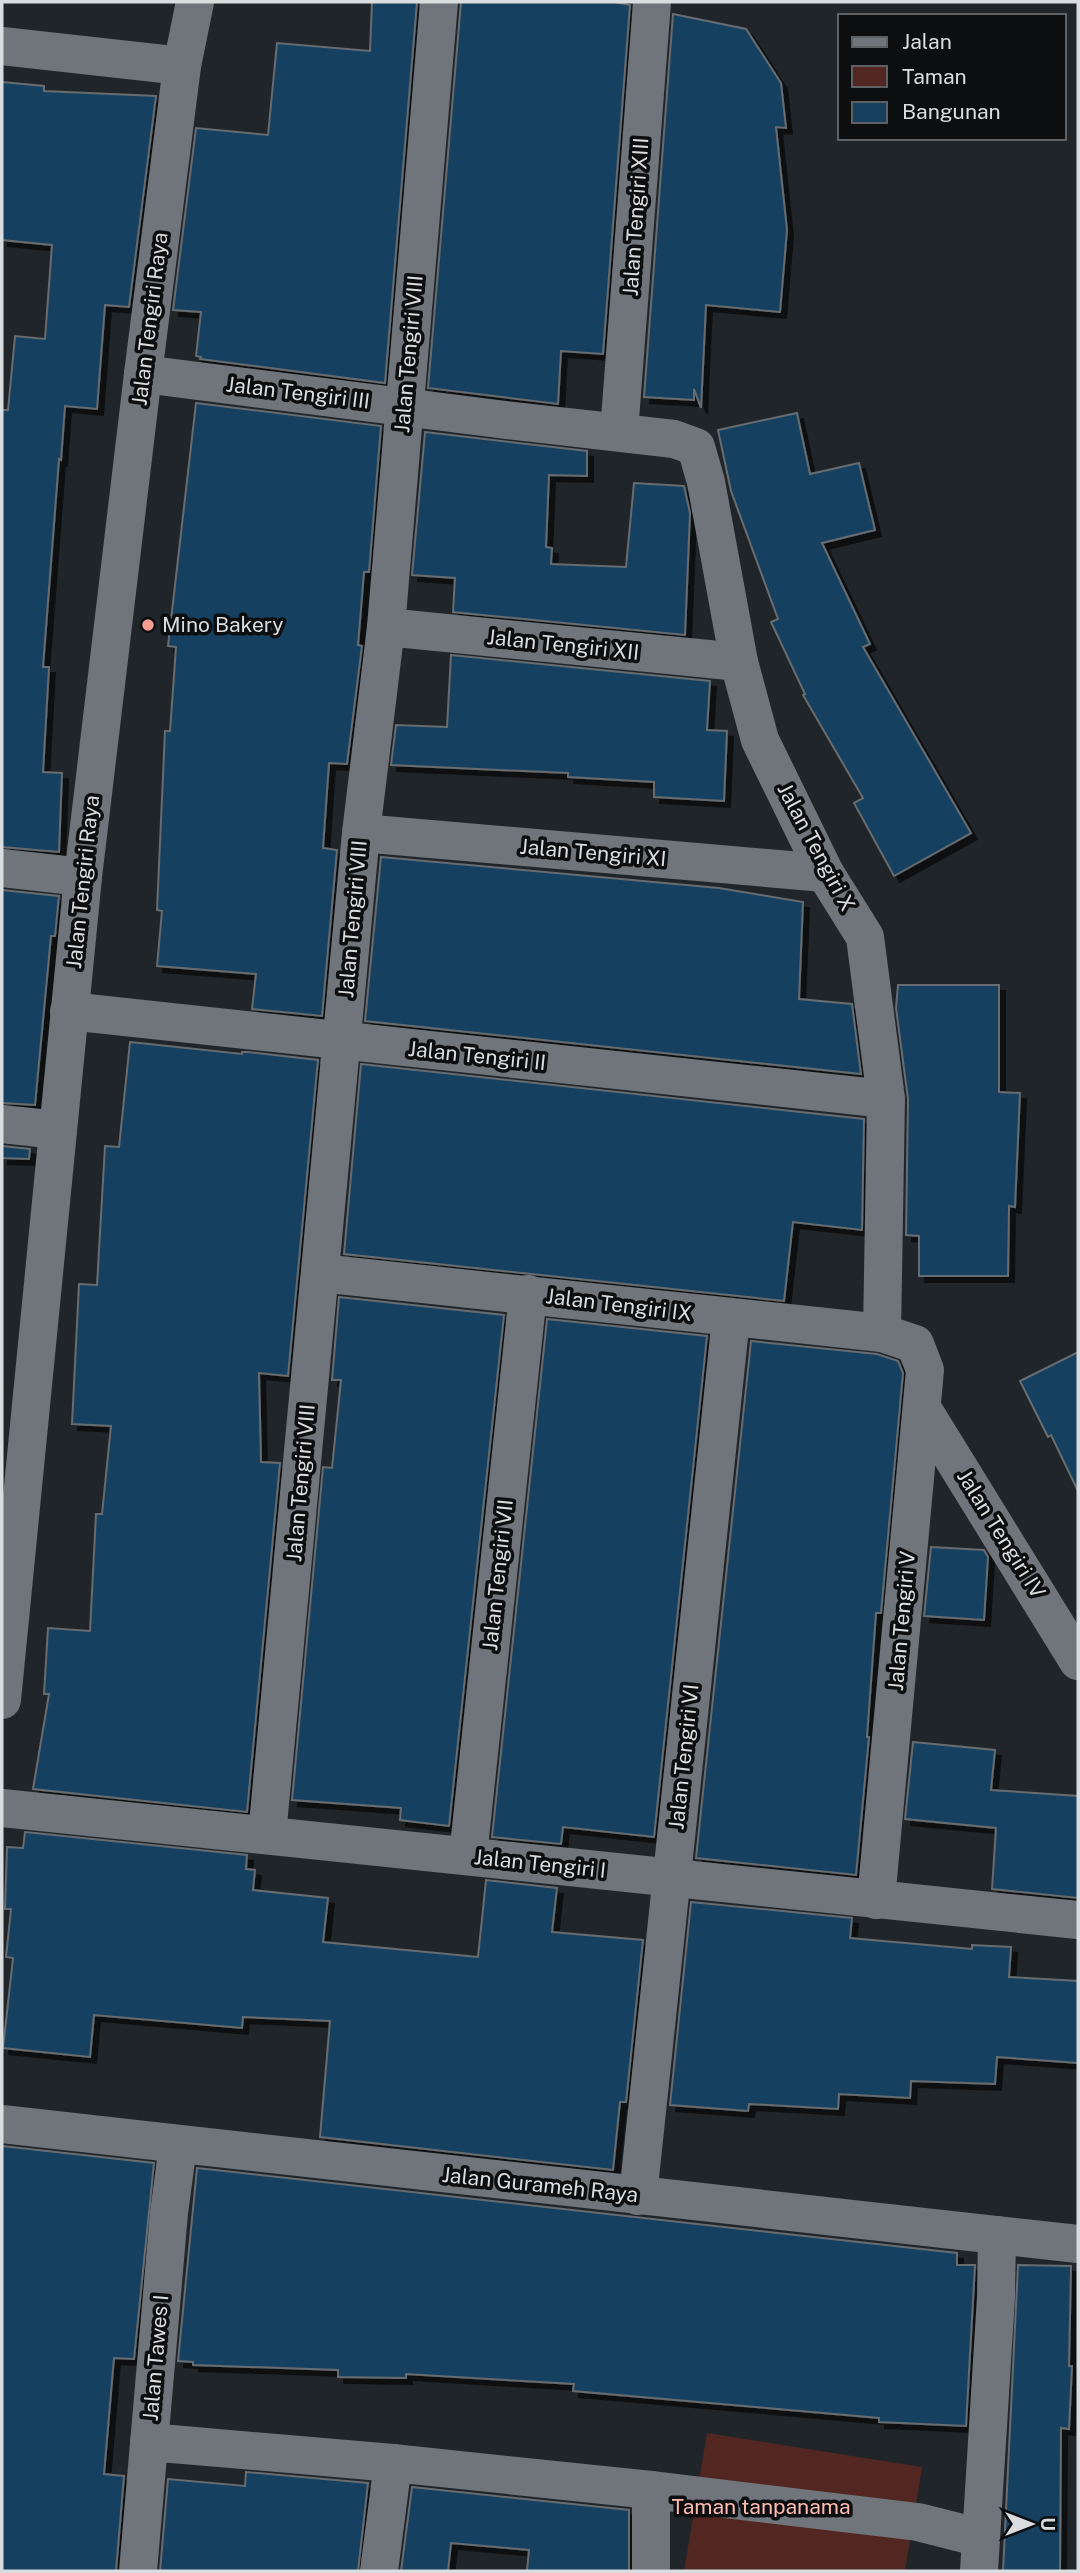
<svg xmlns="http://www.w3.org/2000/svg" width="1080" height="2573" viewBox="0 0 1080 2573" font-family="'Public Sans',sans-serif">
  <defs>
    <filter id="shadow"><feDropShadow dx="6" dy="6" stdDeviation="0" flood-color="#0009"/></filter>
  </defs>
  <rect width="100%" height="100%" fill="#202529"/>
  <polygon fill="#522722" points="707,2433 922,2467 905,2571 684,2571"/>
  <g fill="#17405f" stroke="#666c70" stroke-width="2" filter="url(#shadow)">
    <polygon points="372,2 417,2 385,383 200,359 201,357 196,356 201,312 173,310 196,128 268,135 277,43 370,51"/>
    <polygon points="461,2 614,2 630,5 603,354 561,351 558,404 428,388"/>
    <polygon points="673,14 746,29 781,83 786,128 776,127 787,230 780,312 706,305 701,408 694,389 694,400 644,397"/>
    <polygon points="2,82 44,86 44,91 156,96 129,307 105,305 97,409 65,406 61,460 59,459 43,667 49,667 43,772 62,773 59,852 2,847 2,410 8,410 15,336 45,339 52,245 2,240"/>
    <polygon points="196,403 381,426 369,572 364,572 358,645 362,646 347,764 329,763 323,848 337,850 322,1016 252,1009 256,974 157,966 162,911 157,910 165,731 170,731 176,647 168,646"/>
    <polygon points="797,413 810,474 859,463 875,530 822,543 870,644 863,647 971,833 894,876 854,803 863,798 803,695 805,694 771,622 778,619 731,491 718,430"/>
    <polygon points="425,432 587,451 587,476 549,475 546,547 552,548 551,564 626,567 634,483 684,486 690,513 685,635 453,612 455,578 412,575"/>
    <polygon points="451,655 710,681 707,730 727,731 724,801 654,797 654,782 568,777 568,773 391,765 396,725 447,727"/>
    <polygon points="381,857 719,888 803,902 799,999 852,1004 861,1074 365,1021"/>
    <polygon points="2,890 59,896 55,936 51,936 35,1105 2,1103"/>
    <polygon points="898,985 999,985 999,1092 1020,1093 1015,1207 1009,1206 1008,1276 919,1276 919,1236 906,1235 908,1099 896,1008"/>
    <polygon points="130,1042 242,1054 242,1052 248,1052 318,1060 288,1376 259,1373 261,1462 280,1463 247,1812 33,1789 49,1694 44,1694 48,1628 90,1631 96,1514 102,1514 111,1426 72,1424 79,1284 97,1285 105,1146 119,1147"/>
    <polygon points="361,1064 864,1119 862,1230 793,1222 784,1301 344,1254"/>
    <polygon points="2,1146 30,1149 29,1159 2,1158"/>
    <polygon points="339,1297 504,1315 449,1826 400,1820 401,1808 292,1800 323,1467 332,1468 341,1380 332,1380"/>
    <polygon points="547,1319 707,1336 654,1837 563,1827 561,1844 492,1837"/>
    <polygon points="751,1341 877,1354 898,1361 903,1373 881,1613 876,1613 867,1737 869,1737 856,1875 696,1858"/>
    <polygon points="1078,1352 1078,1491 1051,1435 1048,1437 1020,1381"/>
    <polygon points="931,1547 984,1550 988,1557 984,1620 924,1616"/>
    <polygon points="913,1742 995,1750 991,1790 1078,1796 1078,1898 992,1889 996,1828 905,1819"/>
    <polygon points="25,1832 247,1855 246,1869 255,1870 253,1890 328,1898 323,1942 478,1957 486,1880 557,1888 552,1932 643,1940 626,2102 620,2102 613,2170 320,2137 330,2021 243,2017 242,2028 94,2015 90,2057 3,2048 13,1958 6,1957 11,1909 5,1909 7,1847 23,1848"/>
    <polygon points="691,1902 852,1918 850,1938 972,1949 972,1945 1011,1947 1009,1977 1078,1981 1078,2063 997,2057 995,2084 911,2081 910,2098 839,2094 838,2109 749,2104 748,2111 670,2105"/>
    <polygon points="2,2146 154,2163 134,2359 114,2358 104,2474 124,2476 116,2571 2,2571"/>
    <polygon points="197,2168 957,2253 957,2265 975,2265 966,2426 879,2422 879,2418 573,2391 574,2384 406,2374 406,2378 338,2377 338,2370 193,2365 193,2362 178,2361"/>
    <polygon points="1018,2265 1071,2266 1069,2366 1072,2366 1069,2429 1061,2428 1060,2571 1003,2571"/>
    <polygon points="246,2472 368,2483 358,2571 160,2571 168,2479 245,2486"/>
    <polygon points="412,2487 629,2510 629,2571 527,2571 529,2550 451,2543 448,2571 401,2571"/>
  </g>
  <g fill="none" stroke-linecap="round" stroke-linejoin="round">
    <g stroke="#6f757a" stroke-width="38">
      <polyline points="2,46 182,66"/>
      <polyline points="143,374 506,420 674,439 696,447 706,482 739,662 760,740 825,873 865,937 886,1099 882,1333"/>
      <polyline points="619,432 652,2"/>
      <polyline points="386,627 739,662"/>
      <polyline points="361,833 825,873"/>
      <polyline points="2,868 83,877"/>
      <polyline points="69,1011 886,1099"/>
      <polyline points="2,1124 58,1130"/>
      <polyline points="320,1273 882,1333 915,1344 925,1370 876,1900"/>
      <polyline points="922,1408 1078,1661"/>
      <polyline points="2,1700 83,877 143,374 182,66 195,2"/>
      <polyline points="2,1808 1078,1920"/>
      <polyline points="267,1835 361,833 386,627 439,2"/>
      <polyline points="468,1856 528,1294"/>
      <polyline points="2,2124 1078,2244"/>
      <polyline points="638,2196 731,1318"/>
      <polyline points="149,2442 393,2463 651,2490 918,2522 981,2538"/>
      <polyline points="651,2490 651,2571"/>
      <polyline points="138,2571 169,2213 178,2145"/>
      <polyline points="379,2571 393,2463"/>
      <polyline points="979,2571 996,2297 997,2235"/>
    </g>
  </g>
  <circle fill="#f59c91" stroke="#0c0e0f" stroke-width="2.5" cx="148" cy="625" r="7"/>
  <g text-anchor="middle" stroke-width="7" stroke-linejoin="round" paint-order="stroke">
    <g font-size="21" fill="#dadde0" stroke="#0c0e0f">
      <text transform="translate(636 217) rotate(-86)" y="7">Jalan Tengiri XIII</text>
      <text transform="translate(150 319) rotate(-83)" y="7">Jalan Tengiri Raya</text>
      <text transform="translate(409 354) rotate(-85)" y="7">Jalan Tengiri VIII</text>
      <text transform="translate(298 393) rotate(7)" y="7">Jalan Tengiri III</text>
      <text transform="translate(563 645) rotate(6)" y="7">Jalan Tengiri XII</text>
      <text transform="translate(816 847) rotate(62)" y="7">Jalan Tengiri X</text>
      <text transform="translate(593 853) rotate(5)" y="7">Jalan Tengiri XI</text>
      <text transform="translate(83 882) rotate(-84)" y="7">Jalan Tengiri Raya</text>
      <text transform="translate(353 919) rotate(-85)" y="7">Jalan Tengiri VIII</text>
      <text transform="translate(477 1056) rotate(6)" y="7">Jalan Tengiri II</text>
      <text transform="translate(619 1305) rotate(7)" y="7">Jalan Tengiri IX</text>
      <text transform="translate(301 1483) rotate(-85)" y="7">Jalan Tengiri VIII</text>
      <text transform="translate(1001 1534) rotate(58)" y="7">Jalan Tengiri IV</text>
      <text transform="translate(498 1575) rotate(-84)" y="7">Jalan Tengiri VII</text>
      <text transform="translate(902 1621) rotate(-85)" y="7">Jalan Tengiri V</text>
      <text transform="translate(684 1757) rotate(-84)" y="7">Jalan Tengiri VI</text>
      <text transform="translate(540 1864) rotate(6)" y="7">Jalan Tengiri I</text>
      <text transform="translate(540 2185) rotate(6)" y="7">Jalan Gurameh Raya</text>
      <text transform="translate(156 2358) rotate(-85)" y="7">Jalan Tawes I</text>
    </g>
    <g font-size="21" fill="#dadde0" stroke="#0c0e0f" text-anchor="start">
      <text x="162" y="632">Mino Bakery</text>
    </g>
    <g font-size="21" fill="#febbb1" stroke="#0c0e0f">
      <text x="761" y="2514">Taman tanpanama</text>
    </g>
  </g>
  <rect width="1080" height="2573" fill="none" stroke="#dadde0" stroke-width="7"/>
  <rect x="838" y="14" width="228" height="126" fill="#0c0e0f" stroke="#5e6163" stroke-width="2"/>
  <rect x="852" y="37" width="35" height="10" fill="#6f757a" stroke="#5e6163" stroke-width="2"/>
  <text x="902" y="49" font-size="21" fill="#dadde0">Jalan</text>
  <rect x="852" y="66" width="35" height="21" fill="#522722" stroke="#5e6163" stroke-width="2"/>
  <text x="902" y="84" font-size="21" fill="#dadde0">Taman</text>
  <rect x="852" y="102" width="35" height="21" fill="#17405f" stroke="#5e6163" stroke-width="2"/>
  <text x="902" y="119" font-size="21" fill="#dadde0">Bangunan</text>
  <g transform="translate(1031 2524) rotate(90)" stroke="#0c0e0f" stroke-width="5" paint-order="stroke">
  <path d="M0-5L12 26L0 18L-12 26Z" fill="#dadde0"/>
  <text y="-10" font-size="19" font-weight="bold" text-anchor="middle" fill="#dadde0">U</text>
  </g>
</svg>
